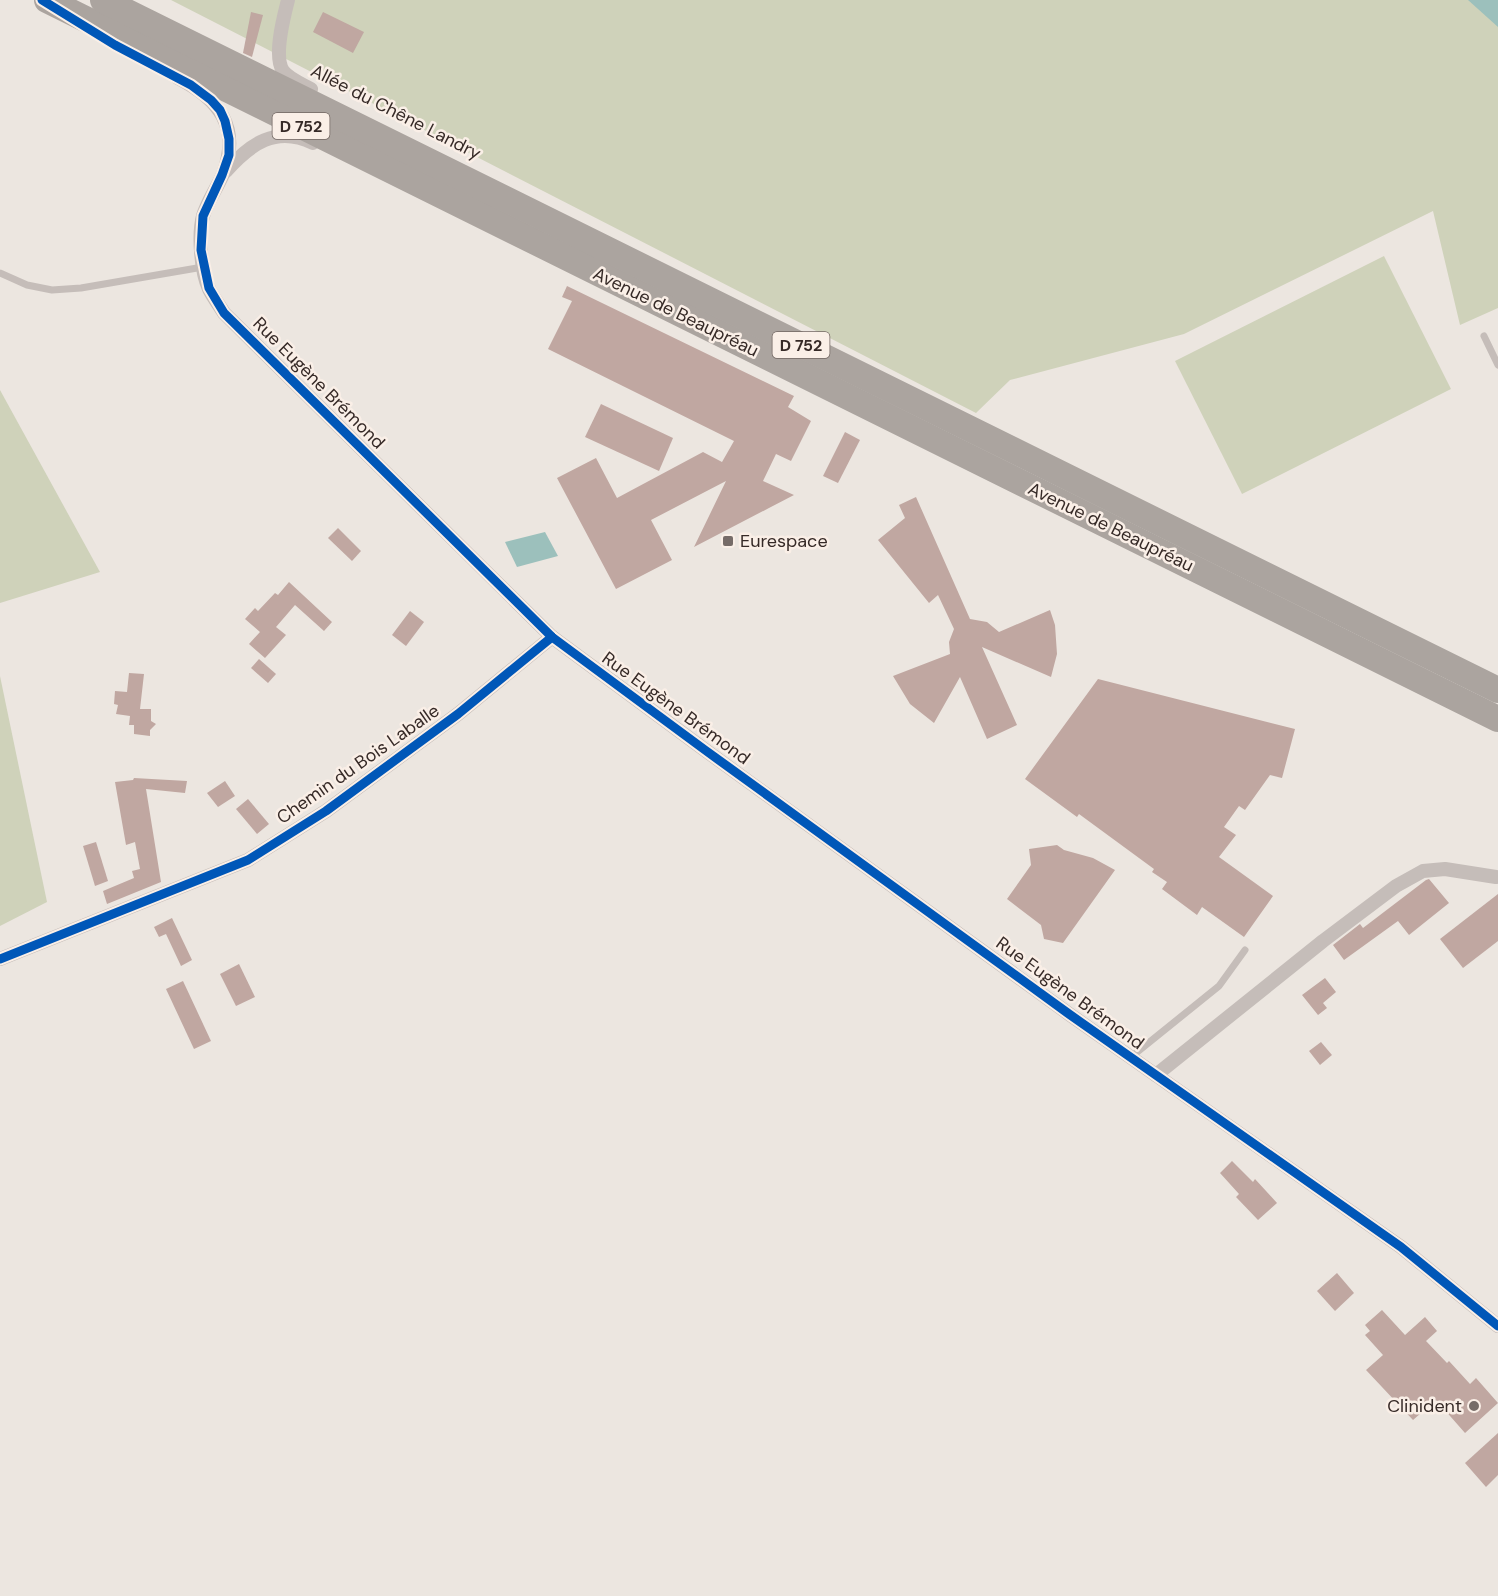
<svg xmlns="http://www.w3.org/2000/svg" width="1498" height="1596" viewBox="0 0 1498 1596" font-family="'DM Sans',sans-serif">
  <rect width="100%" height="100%" fill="#ece6e0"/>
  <g fill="#cfd2ba">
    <polygon points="171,0 1498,0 1498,308 1460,325 1433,211 1184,334 1010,380 976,413"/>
    <polygon points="1384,256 1451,389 1242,494 1175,361"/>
    <polygon points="0,390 100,572 0,603"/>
    <polygon points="0,676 47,902 0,926"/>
  </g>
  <g fill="#9cc0bc">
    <polygon points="1468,0 1498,0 1498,27"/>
    <polygon points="545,532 558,556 517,567 505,542"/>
  </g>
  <g fill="#c0a7a1">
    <polygon points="251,12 263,15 252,57 243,53"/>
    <polygon points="323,12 364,32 353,53 313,32"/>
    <polygon points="567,286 794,396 788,407 811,421 791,461 776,454 763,481 794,495 694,547 726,481 651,520 672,560 616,589 557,478 596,458 617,498 703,452 722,462 734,441 548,349 572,301 562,297"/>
    <polygon points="601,404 673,438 659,471 585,437"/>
    <polygon points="845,432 860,440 838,483 823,476"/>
    <polygon points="916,497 970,619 987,622 999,632 1050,610 1055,625 1057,654 1051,677 982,647 1017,725 987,739 960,677 934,723 910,704 893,676 950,654 949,642 954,629 938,595 929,603 878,540 905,518 899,505"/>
    <polygon points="338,528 361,551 352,561 328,538"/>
    <polygon points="289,582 332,622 324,631 295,605 276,627 286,635 265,658 249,644 260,632 245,619 255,608 258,611 275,593 278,595"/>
    <polygon points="410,611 424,622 406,646 392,635"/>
    <polygon points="259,659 276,674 268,683 251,668"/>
    <polygon points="129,673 144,674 140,709 151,709 151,721 156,724 150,730 150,736 134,734 134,725 129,725 130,716 116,714 118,705 114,704 115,691 127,692"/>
    <polygon points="1098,679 1295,729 1282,778 1270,775 1245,810 1239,806 1224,827 1236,835 1219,857 1273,896 1244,937 1202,907 1197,915 1162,889 1167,882 1152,872 1154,869 1079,814 1077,817 1025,779"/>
    <polygon points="134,778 187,781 185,793 146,789 161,882 107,904 103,891 134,878 132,871 140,869 135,842 126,845 115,782 133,780"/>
    <polygon points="225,781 235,796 218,807 207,793"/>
    <polygon points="248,799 269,824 257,834 236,809"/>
    <polygon points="96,842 108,881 95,886 83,846"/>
    <polygon points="1057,845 1064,850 1093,858 1115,870 1063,943 1044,939 1041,925 1007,899 1031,865 1029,849"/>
    <polygon points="1429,879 1449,903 1409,935 1398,921 1344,960 1333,945 1360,924 1363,928 1426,880"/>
    <polygon points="1498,894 1498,941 1463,968 1440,939"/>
    <polygon points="172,918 192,960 181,966 166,934 159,937 154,927"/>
    <polygon points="239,964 255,997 236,1006 220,974"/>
    <polygon points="1325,978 1336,992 1323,1003 1327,1008 1318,1015 1302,995"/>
    <polygon points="183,981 211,1041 194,1049 166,989"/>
    <polygon points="1321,1042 1332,1055 1320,1065 1309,1051"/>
    <polygon points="1232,1161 1253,1182 1255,1179 1277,1203 1258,1220 1236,1197 1239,1194 1220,1173"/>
    <polygon points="1337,1273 1354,1293 1335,1311 1317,1291"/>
    <polygon points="1382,1310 1405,1335 1425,1317 1437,1331 1426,1341 1447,1363 1449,1361 1470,1384 1476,1378 1498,1403 1465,1433 1436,1400 1413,1420 1366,1370 1383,1355 1365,1335 1370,1331 1365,1325"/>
    <polygon points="1498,1433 1498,1475 1486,1487 1465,1463"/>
  </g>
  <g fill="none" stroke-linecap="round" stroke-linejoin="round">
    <g stroke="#c5bdb9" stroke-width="7">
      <polyline points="0,273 27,285 52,290 81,288 203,267"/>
      <polyline points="1484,336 1498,365"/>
      <polyline points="1131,1057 1219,986 1245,950"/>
    </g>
    <g stroke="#c5bdb9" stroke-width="14">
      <path d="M288 0C284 16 273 56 283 71 289 79 302 84 311 89"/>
      <path d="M178 78C219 99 241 127 223 174 217 188 207 202 203 216 198 235 201 272 209 289 213 297 219 305 224 313L552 637 705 750 1069 1014 1401 1247 1498 1326"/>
      <path d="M226 171C250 144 276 125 313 143"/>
      <polyline points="0,959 248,860 326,811 458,714 552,637"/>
      <polyline points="1156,1075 1323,941 1396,886 1423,871 1445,869 1496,877"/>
    </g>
    <g stroke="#aba49f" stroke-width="26">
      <polyline points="47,0 1498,719"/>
      <polyline points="103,0 1498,690"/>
    </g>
    <g stroke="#faefe7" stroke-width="13">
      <g id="cycleway">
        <polyline points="42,0 115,45 191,85 211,100 220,110 225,121 229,139 229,155 222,175 203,216 201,250 209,288 224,313 552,637 705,750 1069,1014 1401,1247 1498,1326"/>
        <polyline points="0,959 248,860 326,811 458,714 552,637"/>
      </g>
    </g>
    <use href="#cycleway" stroke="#0057b8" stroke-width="9"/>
  </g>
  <g fill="#766c68" stroke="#faefe7" stroke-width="2">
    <rect x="722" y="535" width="12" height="12" rx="3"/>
    <circle cx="1474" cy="1406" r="6"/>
  </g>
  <g text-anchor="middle" stroke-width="5" stroke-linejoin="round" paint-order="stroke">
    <g fill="#faefe7" stroke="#716561" stroke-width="1.5">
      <rect x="272.5" y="113" width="57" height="26" rx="4.5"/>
      <rect x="772.5" y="332" width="57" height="26" rx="4.5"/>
    </g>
    <g font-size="16" font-weight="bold" fill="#362a27">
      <text x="301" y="132">D 752</text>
      <text x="801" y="351">D 752</text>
    </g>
    <g font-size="18" fill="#362a27" stroke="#faefe7">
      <text transform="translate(396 112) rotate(27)" y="6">Allée du Chêne Landry</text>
      <text transform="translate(676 312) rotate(26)" y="6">Avenue de Beaupréau</text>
      <text transform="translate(319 383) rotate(45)" y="6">Rue Eugène Brémond</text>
      <text transform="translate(1111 527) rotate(26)" y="6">Avenue de Beaupréau</text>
      <text transform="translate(676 708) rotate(36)" y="6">Rue Eugène Brémond</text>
      <text transform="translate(358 764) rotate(-35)" y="6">Chemin du Bois Laballe</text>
      <text transform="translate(1070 993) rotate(36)" y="6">Rue Eugène Brémond</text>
    </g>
    <g font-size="18" fill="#362a27" stroke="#faefe7" text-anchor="start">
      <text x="740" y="547">Eurespace</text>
      <text x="1462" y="1412" text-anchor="end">Clinident</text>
    </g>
  </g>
</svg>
